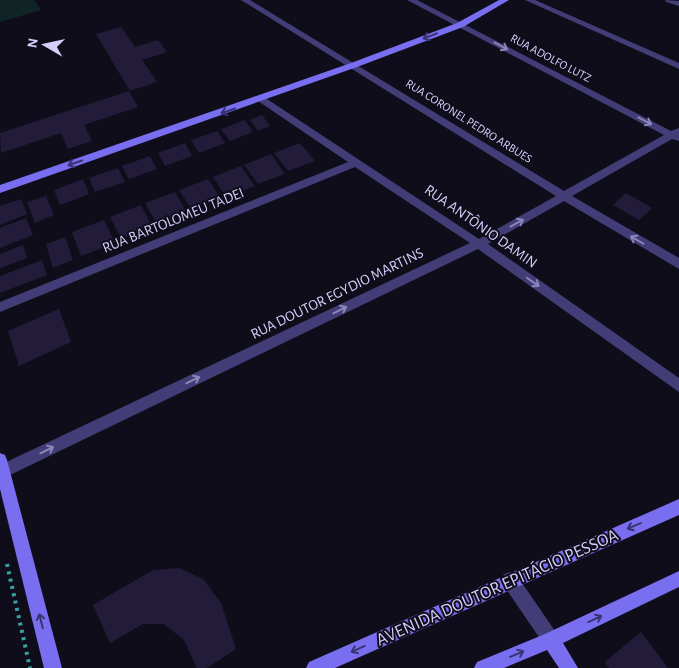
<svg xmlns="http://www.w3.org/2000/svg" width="679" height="668" viewBox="0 0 679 668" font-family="'Alegreya Sans',sans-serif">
  <rect width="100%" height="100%" fill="#100d1b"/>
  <polygon fill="#112425" points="0,0 34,0 41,10 0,22"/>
  <g fill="#231b3a">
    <polygon points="121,27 135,47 158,40 167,52 142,60 157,82 130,91 96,34"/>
    <polygon points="129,91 138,107 84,125 92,141 68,149 61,133 1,153 0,133"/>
    <polygon points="262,115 270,126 258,131 250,120"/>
    <polygon points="245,120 253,132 230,141 221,129"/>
    <polygon points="217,131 225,143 199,153 191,140"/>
    <polygon points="185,143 192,156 165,166 158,153"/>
    <polygon points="300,143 315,161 288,171 274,153"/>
    <polygon points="271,154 285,174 258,184 244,165"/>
    <polygon points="150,156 157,169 129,179 122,166"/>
    <polygon points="241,166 255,186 226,197 213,177"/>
    <polygon points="118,168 125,182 95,192 89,178"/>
    <polygon points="83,179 89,194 60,205 54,190"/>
    <polygon points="208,179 221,199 192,210 179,190"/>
    <polygon points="175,192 187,213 157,225 145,203"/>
    <polygon points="626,193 652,208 639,220 613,205"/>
    <polygon points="46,196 54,215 35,223 27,202"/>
    <polygon points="21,199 27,214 0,225 0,206"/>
    <polygon points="141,205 152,226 121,239 110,217"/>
    <polygon points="26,218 33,235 0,248 0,228"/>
    <polygon points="104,220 115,243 81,256 72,232"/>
    <polygon points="65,237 73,260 53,268 46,244"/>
    <polygon points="23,245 27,258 0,268 0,254"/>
    <polygon points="42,260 47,275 0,293 0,276"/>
    <polygon points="59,309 71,342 19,366 8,331"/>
    <polygon points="179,568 203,579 221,603 236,649 207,668 197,668 184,640 164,624 143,624 110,643 93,605 153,570"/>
    <polygon points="641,632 668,668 609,668 605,662"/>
  </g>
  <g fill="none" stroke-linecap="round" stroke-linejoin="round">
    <polyline stroke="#38a2a2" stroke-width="4" stroke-dasharray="3 4.5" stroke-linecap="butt" points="7,564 30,668"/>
    <g fill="#423d76" fill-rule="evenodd">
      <polygon points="241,0 250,0 564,191 664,135 407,0 417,0 671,131 679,128 679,141 672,139 572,196 679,258 679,269 564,201 488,244 679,378 679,392 478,249 8,476 0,477 0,465 470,243 355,167 0,312 0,302 348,162 258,101 258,97 264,97 479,239 556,196"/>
      <polygon points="525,0 535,0 679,63 679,69"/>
      <polygon points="665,0 679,1 679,6 666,2"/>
      <polygon points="510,572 516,574 557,634 560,640 557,646 551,649 545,646 504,586 502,580 504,574"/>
    </g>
    <g fill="#796df0" fill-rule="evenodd">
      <polygon points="499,0 509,0 463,27 357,67 0,193 0,185 351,63 457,23"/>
      <polygon points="0,453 5,455 7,460 62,668 44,668 0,489"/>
      <polygon points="679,499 679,515 335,668 306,668 309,662"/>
      <polygon points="679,571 679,587 563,643 578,668 559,668 547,650 504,668 474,668 477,662 545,634"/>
    </g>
  </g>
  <defs><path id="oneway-shaft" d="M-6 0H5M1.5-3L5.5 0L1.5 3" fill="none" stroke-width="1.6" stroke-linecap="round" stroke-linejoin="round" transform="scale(1.25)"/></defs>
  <g stroke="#3a3370">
    <use href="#oneway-shaft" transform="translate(430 36) rotate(159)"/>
    <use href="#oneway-shaft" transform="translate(228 111) rotate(161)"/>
    <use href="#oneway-shaft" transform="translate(75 163) rotate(161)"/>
    <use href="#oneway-shaft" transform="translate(634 526) rotate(157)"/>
    <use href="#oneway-shaft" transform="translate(595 619) rotate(-25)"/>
    <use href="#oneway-shaft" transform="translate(41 621) rotate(-104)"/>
    <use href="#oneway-shaft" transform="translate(358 649) rotate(156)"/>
    <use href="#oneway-shaft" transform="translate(517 654) rotate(-23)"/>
  </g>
  <g stroke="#8c85b8">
    <use href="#oneway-shaft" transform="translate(501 46) rotate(28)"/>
    <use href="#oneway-shaft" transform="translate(645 121) rotate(28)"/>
    <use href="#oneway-shaft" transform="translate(517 223) rotate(-29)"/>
    <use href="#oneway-shaft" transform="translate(637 240) rotate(-150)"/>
    <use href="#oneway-shaft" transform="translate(533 282) rotate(35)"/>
    <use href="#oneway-shaft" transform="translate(340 310) rotate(-26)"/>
    <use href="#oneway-shaft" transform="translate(193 380) rotate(-26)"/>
    <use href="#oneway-shaft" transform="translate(47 450) rotate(-26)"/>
  </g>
  <g text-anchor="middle" stroke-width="4" stroke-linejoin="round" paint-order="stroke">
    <g font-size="12" fill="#d5cdfa" stroke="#100d1b">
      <text transform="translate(551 58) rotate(28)" y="4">RUA ADOLFO LUTZ</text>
      <text transform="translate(469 121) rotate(32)" y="4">RUA CORONEL PEDRO ARBUES</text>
    </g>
    <g font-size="15" fill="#d5cdfa" stroke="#100d1b">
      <text transform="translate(173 220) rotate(-22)" y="5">RUA BARTOLOMEU TADEI</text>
      <text transform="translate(481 226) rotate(35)" y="5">RUA ANTÔNIO DAMIN</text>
      <text transform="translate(337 293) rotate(-26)" y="5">RUA DOUTOR EGYDIO MARTINS</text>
    </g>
    <g font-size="18" fill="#d5cdfa" stroke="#100d1b">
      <text transform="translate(497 587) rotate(-24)" y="6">AVENIDA DOUTOR EPITÁCIO PESSOA</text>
    </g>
  </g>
  <g transform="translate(45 45) rotate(279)" stroke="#100d1b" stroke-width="4" paint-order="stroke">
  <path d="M0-4L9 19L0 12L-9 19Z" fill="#d5cdfa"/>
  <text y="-8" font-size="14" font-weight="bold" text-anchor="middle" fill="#d5cdfa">N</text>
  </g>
</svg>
